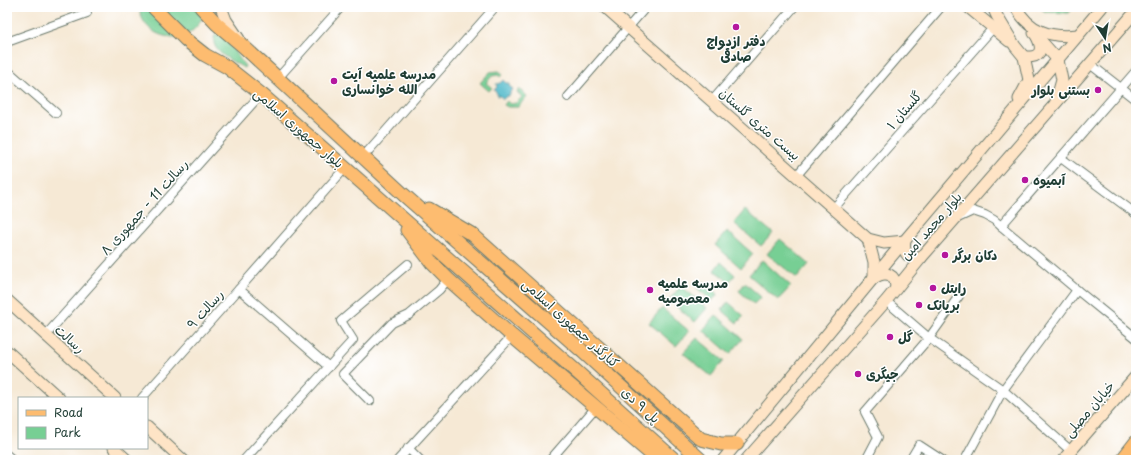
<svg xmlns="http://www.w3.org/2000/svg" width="1143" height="467" viewBox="0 0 1143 467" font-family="'Playpen Sans','Playpen Sans Arabic',sans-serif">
  <rect width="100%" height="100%" fill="#fff"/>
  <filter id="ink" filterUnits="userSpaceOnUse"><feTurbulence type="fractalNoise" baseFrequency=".025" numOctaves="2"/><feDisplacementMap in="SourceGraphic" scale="8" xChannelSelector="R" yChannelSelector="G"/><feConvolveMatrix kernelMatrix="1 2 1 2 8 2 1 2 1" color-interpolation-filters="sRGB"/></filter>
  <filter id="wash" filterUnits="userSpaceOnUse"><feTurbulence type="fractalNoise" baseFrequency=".012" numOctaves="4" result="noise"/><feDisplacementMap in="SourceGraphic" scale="16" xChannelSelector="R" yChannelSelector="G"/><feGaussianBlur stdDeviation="0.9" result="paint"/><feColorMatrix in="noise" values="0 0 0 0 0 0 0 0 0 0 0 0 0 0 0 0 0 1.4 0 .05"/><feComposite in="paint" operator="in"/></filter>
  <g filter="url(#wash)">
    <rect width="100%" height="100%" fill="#f6e9d5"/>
    <g fill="#77cf94" stroke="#4b8664">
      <path d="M139 7H204C202 47 144 47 139 7Z"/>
      <polygon points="1038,7 1074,7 1069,13 1046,12"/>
      <path d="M215 35H221L225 38 245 66 244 68C233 61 208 51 215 35Z"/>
      <polygon points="499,71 503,74 500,77 498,75 492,76 486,83 492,88 489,91 480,83 490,72"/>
      <polygon points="519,89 527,96 518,107 508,107 504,105 507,101 510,104 516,103 522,97 517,92"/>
      <polygon points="745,210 773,233 761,246 734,223"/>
      <polygon points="727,231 753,254 741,268 715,245"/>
      <polygon points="780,239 809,264 797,278 767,254"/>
      <polygon points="762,260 791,286 778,300 749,275"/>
      <polygon points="721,262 735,275 729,282 714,270"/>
      <polygon points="703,281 718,294 712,301 697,288"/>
      <polygon points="745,283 761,297 754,304 739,291"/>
      <polygon points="681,286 707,308 695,322 669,300"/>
      <polygon points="728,302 744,316 737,323 722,310"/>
      <polygon points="662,308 689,331 676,346 649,323"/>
      <polygon points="716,315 743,339 730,354 703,330"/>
      <polygon points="697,338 724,361 711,376 683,353"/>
    </g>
    <polygon fill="#4db8c9" stroke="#367a7e" points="503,80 506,83 509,83 509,86 513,89 510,92 510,95 507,96 503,99 500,96 497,96 497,93 494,90 497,87 496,84 500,83"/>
  </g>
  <g filter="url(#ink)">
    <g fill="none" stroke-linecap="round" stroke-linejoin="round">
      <g stroke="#6a796c" stroke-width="10">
        <g id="street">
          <polyline points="7,42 87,13"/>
          <polyline points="1090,64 1136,100"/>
          <polyline points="7,70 56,113"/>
          <polyline points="278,78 341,7"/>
          <polyline points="568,97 646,7"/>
          <polyline points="712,101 794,7"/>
          <polyline points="363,157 495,7"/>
          <polyline points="1061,158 1136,214"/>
          <polyline points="797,175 941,7"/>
          <polyline points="834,208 993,28"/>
          <polyline points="958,218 973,211 985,215 994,220 1077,290 1136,338"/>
          <polyline points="1001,226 1136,71"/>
          <polyline points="239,289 345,168"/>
          <polyline points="886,301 929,338 1003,390 1071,451"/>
          <polyline points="45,336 261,94"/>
          <polyline points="142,398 239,289 329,367"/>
          <polyline points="370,401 343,374 392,323 409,315 439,290 448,279"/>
          <polyline points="408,448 420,460"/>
          <polyline points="7,455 13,460"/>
          <polyline points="244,460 353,340 341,321 408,264"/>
          <polyline points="398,460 512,336"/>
          <polyline points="550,460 596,407"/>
          <polyline points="866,460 878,437 865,412 929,338 959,296"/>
          <polyline points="910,460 919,445 942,460"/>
          <polyline points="965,460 1003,390 1077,290"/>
        </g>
      </g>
      <g stroke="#6a796c" stroke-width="13">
        <g id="secondary">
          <polyline points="221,7 226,20 239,39"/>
          <path d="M605 7 868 239 884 243 905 241C903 254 908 259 921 258"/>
          <polyline points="968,7 1009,41"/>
          <polyline points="993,7 997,16 1015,46 1024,57 1029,80 1019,99"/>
          <path d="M1016 7C1029 32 1051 38 1078 35"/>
          <polyline points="1034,33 1058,60 1062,80 1056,101"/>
          <path d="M1024 57C1040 58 1044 51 1037 37"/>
          <polyline points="868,239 874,262 874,278"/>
          <path d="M874 278C886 270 896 274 896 289"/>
          <polyline points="7,300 115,398"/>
          <polyline points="7,351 59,398"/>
          <polyline points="147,427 183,460"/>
          <polyline points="114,448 127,460"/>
          <polyline points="723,460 890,258 1102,7"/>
          <polyline points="746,460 886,301 921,258 1136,11"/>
          <polyline points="1063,460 1136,376"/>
        </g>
      </g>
      <g stroke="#6a796c" stroke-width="15">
        <g id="primary">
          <polyline points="153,7 186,40 205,55 227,67 261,94 568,364 675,460"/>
          <polyline points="201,7 217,24 243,46 404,195 581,350"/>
          <polyline points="429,209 473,235 701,439 721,444 737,444"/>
          <polyline points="407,230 432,263 448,279 512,336 658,460"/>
          <polyline points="1122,460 1136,442"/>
        </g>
      </g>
      <use href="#street" stroke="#fff" stroke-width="8"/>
      <use href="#secondary" stroke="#fee4c6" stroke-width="11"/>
      <use href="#primary" stroke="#fdbc70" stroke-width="13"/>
      <g stroke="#6a796c" stroke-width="15" stroke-linecap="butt">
        <polyline id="primary-bridge" points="581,350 701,460"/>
      </g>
      <use href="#primary-bridge" stroke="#fdbc70" stroke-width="13"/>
    </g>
  </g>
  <g fill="#b5179e" stroke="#fff" stroke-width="1.5">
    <circle cx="736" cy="27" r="4"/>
    <circle cx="334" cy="81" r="4"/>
    <circle cx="1098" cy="90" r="4"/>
    <circle cx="1025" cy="180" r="4"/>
    <circle cx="945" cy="255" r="4"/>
    <circle cx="933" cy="288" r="4"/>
    <circle cx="650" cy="290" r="4"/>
    <circle cx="919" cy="305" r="4"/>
    <circle cx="890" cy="337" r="4"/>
    <circle cx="858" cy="374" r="4"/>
  </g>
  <g text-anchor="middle" stroke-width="3" stroke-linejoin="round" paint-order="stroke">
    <g font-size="13" font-weight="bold" fill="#1f3d34" stroke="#fff" text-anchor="start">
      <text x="736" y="46" text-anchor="middle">دفتر ازدواج<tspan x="736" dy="15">صادقی</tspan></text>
      <text x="342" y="79">مدرسه علمیه آیت<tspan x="342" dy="15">الله خوانساری</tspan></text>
      <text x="1090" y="95" text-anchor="end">بستنی بلوار</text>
      <text x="1033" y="185">آبمیوه</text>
      <text x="953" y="260">دکان برگر</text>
      <text x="658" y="288">مدرسه علمیه<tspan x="658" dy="15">معصومیه</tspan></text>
      <text x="941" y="293">رایتل</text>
      <text x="927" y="310">بریانک</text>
      <text x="898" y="342">گل</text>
      <text x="866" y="379">جیگری</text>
    </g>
    <g font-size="13" fill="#1f3d34" stroke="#fff">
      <text transform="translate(904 110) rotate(-49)" y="5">گلستان ۱</text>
      <text transform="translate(760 124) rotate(41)" y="5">بیست متری گلستان</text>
      <text transform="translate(299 128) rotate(41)" y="5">بلوار جمهوری اسلامی</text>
      <text transform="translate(144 207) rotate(-48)" y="5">رسالت 11 - جمهوری ۸</text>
      <text transform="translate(931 226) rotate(-49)" y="5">بلوار محمد امین</text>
      <text transform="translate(205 309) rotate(-48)" y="5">رسالت ۹</text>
      <text transform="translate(571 323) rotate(42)" y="5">کنارگذر جمهوری اسلامی</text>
      <text transform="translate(70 339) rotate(42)" y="5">رسالت</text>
      <text transform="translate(641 405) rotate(42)" y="5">پل ۹ دی</text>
      <text transform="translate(1089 409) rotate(-49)" y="5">خیابان مصلی</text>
    </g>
  </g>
  <rect width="1143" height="467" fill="none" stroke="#fff" stroke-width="24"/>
  <rect x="18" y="397" width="130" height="52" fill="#ffffff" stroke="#a5b1ae"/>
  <rect x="26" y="410" width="20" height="6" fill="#fdbc70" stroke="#a5b1ae"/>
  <text x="54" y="417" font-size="12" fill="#1f3d34">Road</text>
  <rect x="26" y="427" width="20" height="12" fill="#77cf94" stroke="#a5b1ae"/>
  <text x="54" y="437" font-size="12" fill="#1f3d34">Park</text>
  <g transform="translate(1105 38) rotate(168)" stroke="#ffffff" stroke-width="3" paint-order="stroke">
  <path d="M0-3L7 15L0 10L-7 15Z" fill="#1f3d34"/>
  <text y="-6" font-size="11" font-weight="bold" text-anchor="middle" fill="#1f3d34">N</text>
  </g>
</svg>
